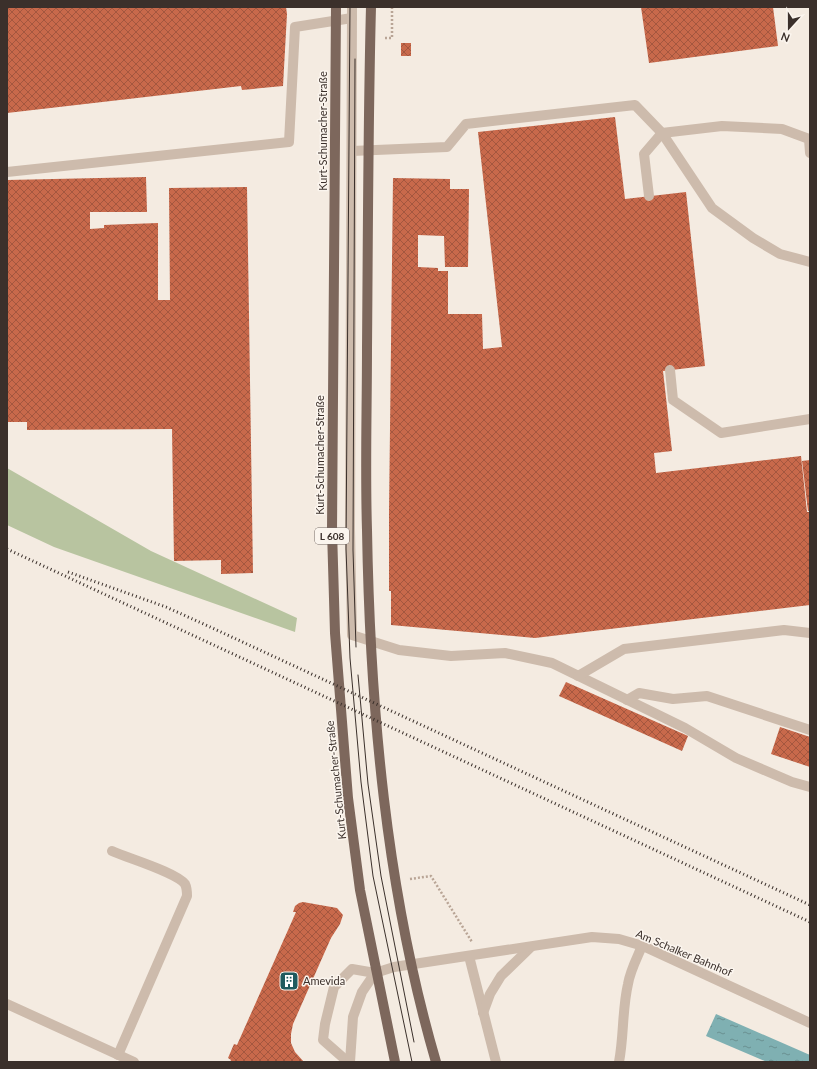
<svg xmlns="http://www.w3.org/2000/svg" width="817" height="1069" viewBox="0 0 817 1069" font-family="Lato,sans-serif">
  <defs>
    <pattern id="water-ripples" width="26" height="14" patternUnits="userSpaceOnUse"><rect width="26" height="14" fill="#7fb0b2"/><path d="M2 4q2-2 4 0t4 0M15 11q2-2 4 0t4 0" fill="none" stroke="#699091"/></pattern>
    <pattern id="building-cross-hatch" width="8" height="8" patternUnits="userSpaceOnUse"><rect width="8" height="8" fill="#c8694b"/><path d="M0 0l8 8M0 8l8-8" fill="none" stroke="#a4573f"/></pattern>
  </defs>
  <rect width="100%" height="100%" fill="#f4ebe1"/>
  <polygon fill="#b8c4a0" points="7,468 151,551 297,618 295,632 54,547 7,525"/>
  <polygon fill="url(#water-ripples)" points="716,1014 810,1055 810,1062 767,1062 706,1036"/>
  <g fill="url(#building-cross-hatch)">
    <polygon points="7,7 286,7 287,14 283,86 242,90 241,86 7,113"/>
    <polygon points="641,7 773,7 778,46 649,63"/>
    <rect x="401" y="43" width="10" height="13"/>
    <polygon points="615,117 625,199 686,192 705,366 663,371 672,451 654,453 656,473 801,456 807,512 810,512 810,605 535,638 391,625 391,591 389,591 389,512 393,178 450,179 450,189 469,189 468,267 445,267 444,236 418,235 418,267 438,268 438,271 448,271 448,314 482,314 483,349 502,347 478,132"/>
    <polygon points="146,177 147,212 90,212 90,229 104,228 104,225 158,223 158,300 170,300 169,188 247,187 253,573 221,574 221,560 174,561 172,429 27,430 27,422 7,422 7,180"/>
    <polygon points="810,460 810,511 808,511 802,461"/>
    <polygon points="566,682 688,736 682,751 559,696"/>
    <polygon points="780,727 810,737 810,767 771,754"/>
    <polygon points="303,902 337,908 343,915 340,924 331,938 293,1024 291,1034 291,1043 295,1052 304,1062 230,1062 231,1060 228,1058 234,1044 237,1045 296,912 293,912 295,906 299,903"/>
  </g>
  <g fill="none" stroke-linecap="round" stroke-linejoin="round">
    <g stroke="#b9a596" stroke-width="2.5" stroke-dasharray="2 2" stroke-linecap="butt">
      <polyline points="385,38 392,38 392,7"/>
      <polyline points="410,879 431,876 472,942"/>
    </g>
    <g stroke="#cdbbac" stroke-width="10">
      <polyline points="352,7 350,529 352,635 399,650 451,656 505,653 552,663 685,728 736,758 792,782 810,787"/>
      <polyline points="352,151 447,147 466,124 635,105 662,133 712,208 753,238 780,254 810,262"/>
      <polyline points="7,172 289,142 295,27 352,18"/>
      <polyline points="649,196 644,154 662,133 722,126 782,129 809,139 810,153"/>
      <polyline points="670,370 673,400 721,433 810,419"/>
      <polyline points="578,676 624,649 784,630 810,633"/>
      <polyline points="627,700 639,693 673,699 707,696 810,730"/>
      <path d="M112 851C127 858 176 872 185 884 187 888 187 892 187 896L118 1055"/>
      <polyline points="7,1004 134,1062"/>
      <polyline points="348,1062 323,1040 325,1024 334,987 352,969 375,973"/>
      <path d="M619 1062C624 1036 622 1010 628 984 630 971 637 958 642 946"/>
    </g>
    <g stroke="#cdbbac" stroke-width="10">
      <polyline points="469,956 496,1062"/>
      <polyline points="483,1013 490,994 501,976 531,947"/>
      <polyline points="350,1062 353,1017 362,992 375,973 394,967 592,937 619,939 643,946 810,1023"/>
    </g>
    <g stroke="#7d675c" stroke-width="10">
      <polyline points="336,7 332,530 335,633 348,798 360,890 395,1062"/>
      <path d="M371 7C368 121 368 235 367 348 367 409 365 469 367 530 370 707 386 891 436 1062"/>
    </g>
    <g stroke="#3b302b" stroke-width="1">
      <polyline points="350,7 346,549 350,658 361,782 373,876 412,1062"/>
      <polyline points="355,59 353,550 356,647"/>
      <polyline points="358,675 368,784 381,876 414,1042"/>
    </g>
    <g stroke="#3b302b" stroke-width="3" stroke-dasharray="1 3" stroke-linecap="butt">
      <polyline points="7,549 810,922"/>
      <polyline points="68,572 166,607 208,626 810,905"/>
    </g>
  </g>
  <defs>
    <g id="building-square" transform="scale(1)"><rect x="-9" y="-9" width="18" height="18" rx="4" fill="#1f5a5e" stroke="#fbf5ee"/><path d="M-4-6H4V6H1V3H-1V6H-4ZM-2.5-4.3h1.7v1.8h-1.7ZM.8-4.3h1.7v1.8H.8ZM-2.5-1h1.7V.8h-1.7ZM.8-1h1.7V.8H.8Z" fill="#fff"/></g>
  </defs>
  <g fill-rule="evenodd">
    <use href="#building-square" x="289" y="981"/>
  </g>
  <g text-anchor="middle" stroke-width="3" stroke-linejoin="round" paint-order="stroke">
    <rect fill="#fbf5ee" stroke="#756b66" stroke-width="1" x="315" y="528" width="34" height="16" rx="3"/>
    <g font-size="10" font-weight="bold" fill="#3b302b">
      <text x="332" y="540">L 608</text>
    </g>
    <g font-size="11" fill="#3b302b" stroke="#fbf5ee">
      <text transform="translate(323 131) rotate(-90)" y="4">Kurt-Schumacher-Straße</text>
      <text transform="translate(320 455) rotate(-90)" y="4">Kurt-Schumacher-Straße</text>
      <text transform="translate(336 780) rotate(-96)" y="4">Kurt-Schumacher-Straße</text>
      <text transform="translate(684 953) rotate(23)" y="4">Am Schalker Bahnhof</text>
    </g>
    <g font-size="11" fill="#3b302b" stroke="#fbf5ee" text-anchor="start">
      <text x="303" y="985">Amevida</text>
    </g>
  </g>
  <rect width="817" height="1069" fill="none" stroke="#3b302b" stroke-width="16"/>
  <g transform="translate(789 28) rotate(201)" stroke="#fbf5ee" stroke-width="3" paint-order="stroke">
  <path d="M0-3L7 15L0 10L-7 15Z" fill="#3b302b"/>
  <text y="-6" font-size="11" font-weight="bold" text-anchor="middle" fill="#3b302b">N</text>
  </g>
</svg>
